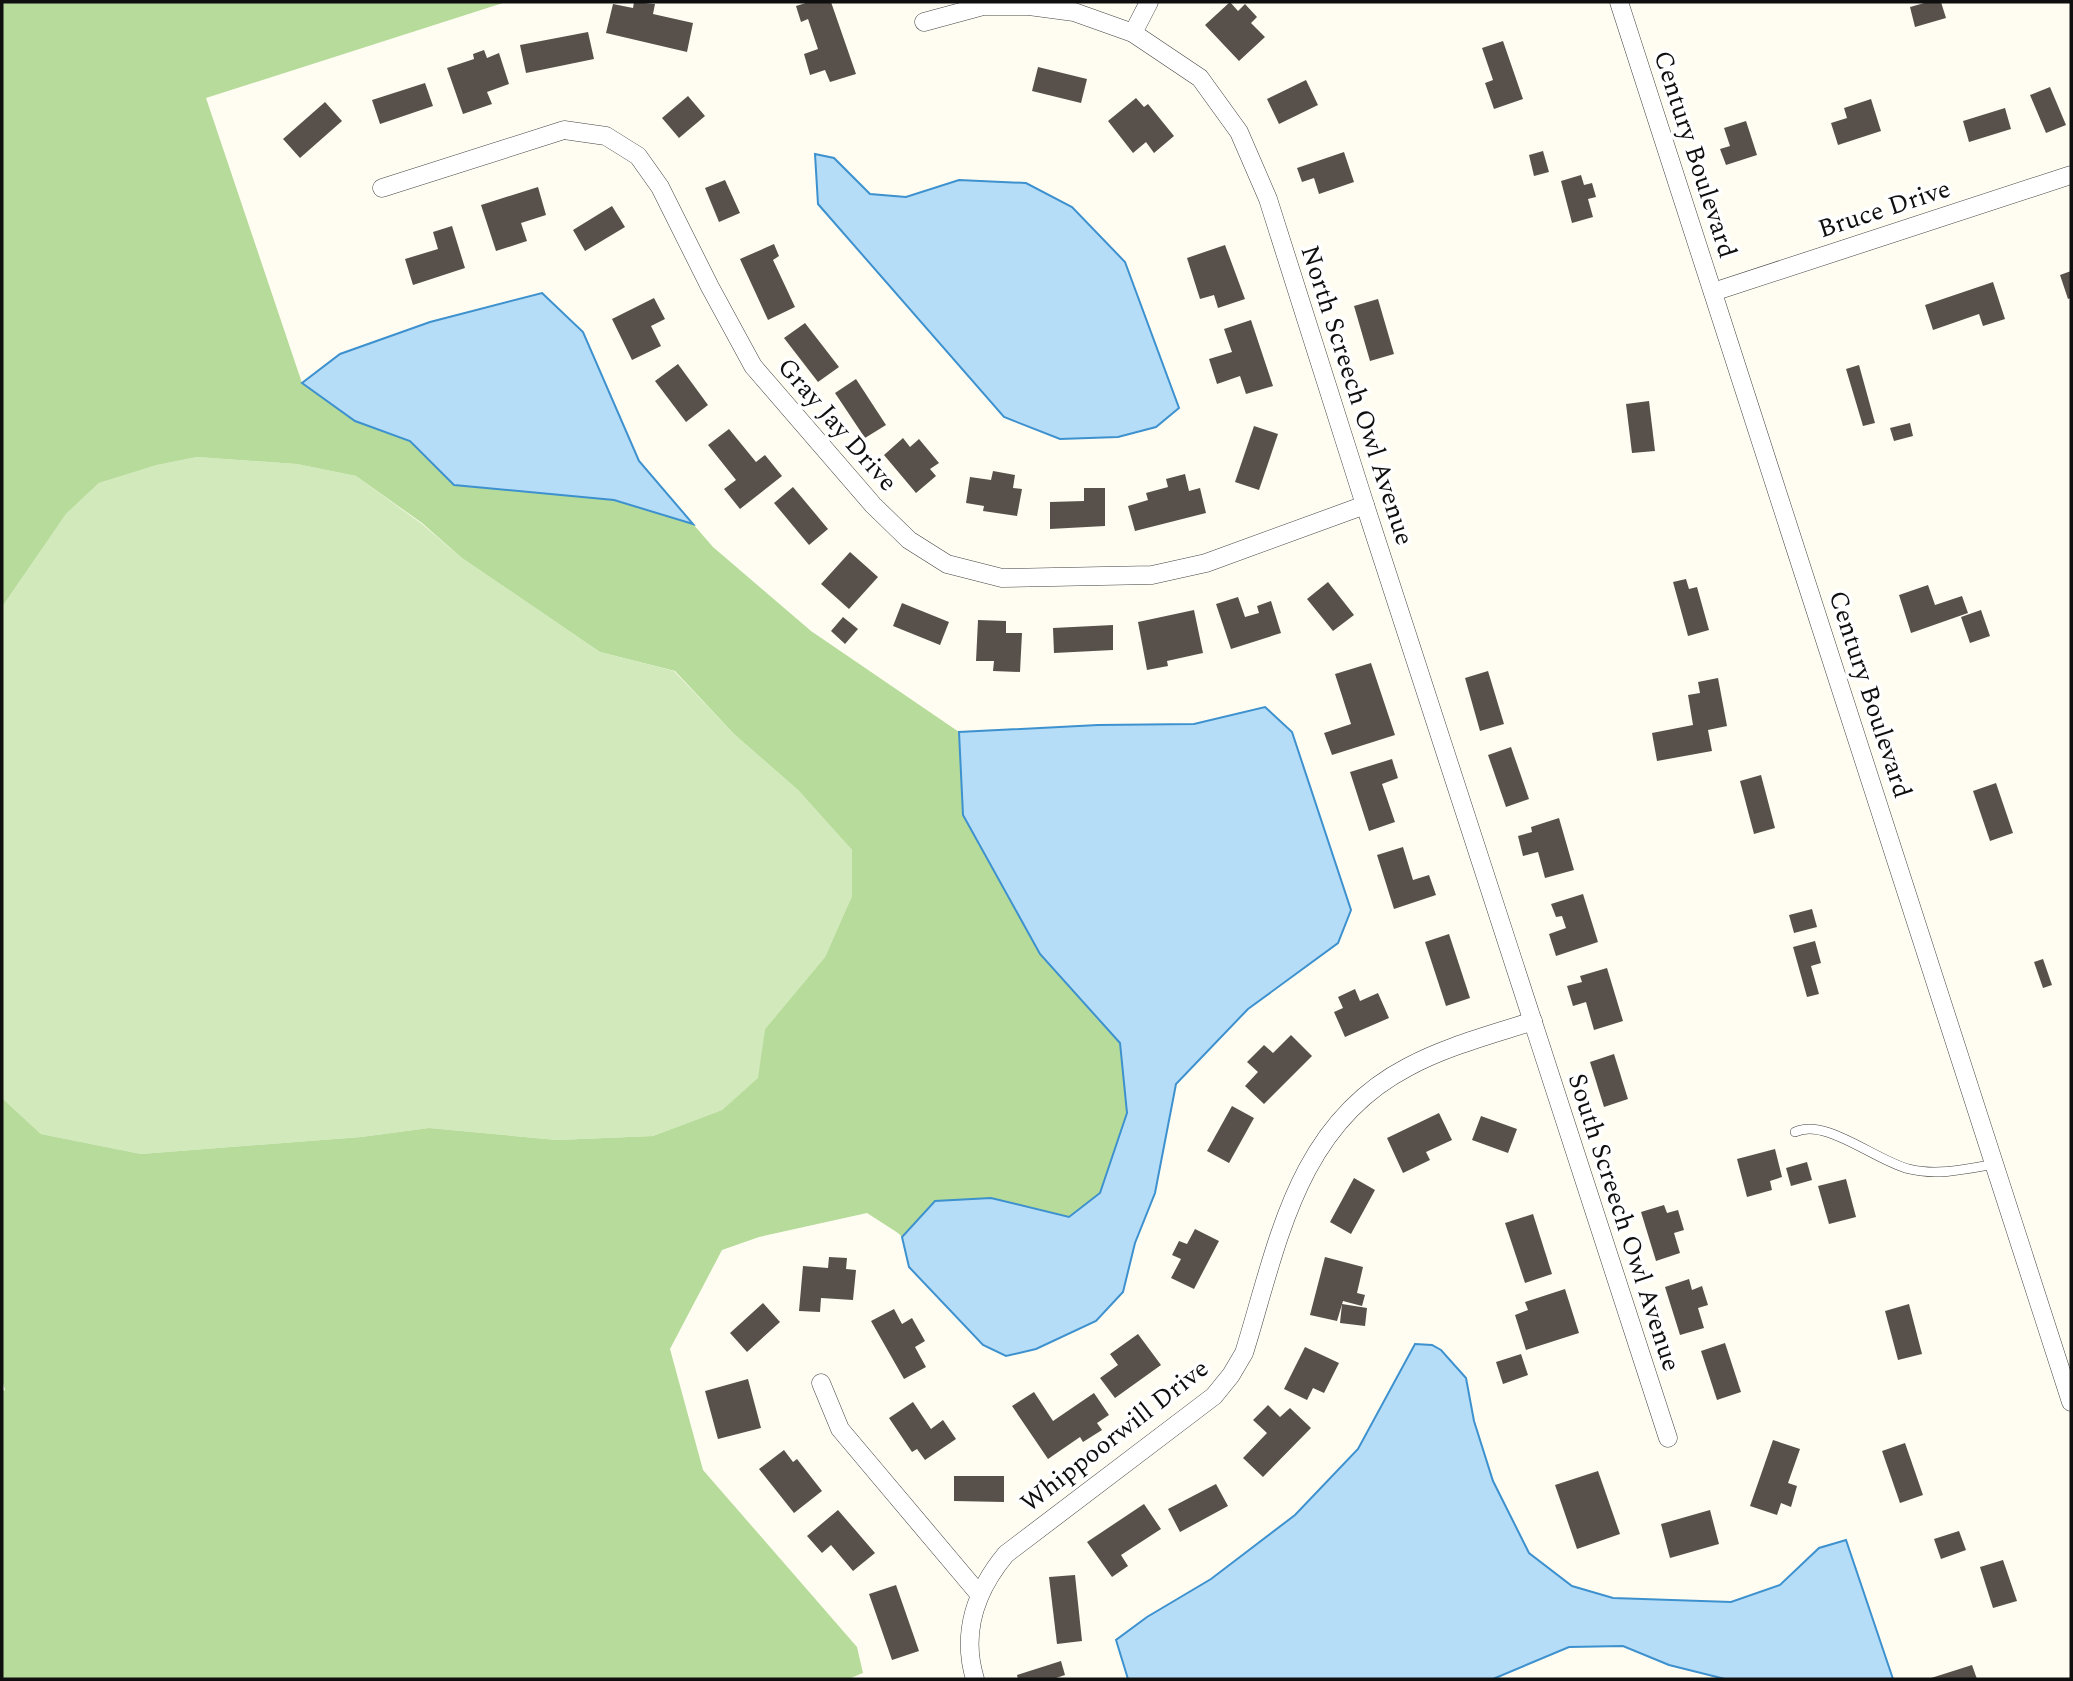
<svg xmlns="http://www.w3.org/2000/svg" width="2073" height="1681" viewBox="0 0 2073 1681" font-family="Spectral,serif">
  <rect width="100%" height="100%" fill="#fffdf2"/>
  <polygon fill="#d2eabb" points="197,457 297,464 356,476 422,524 462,558 600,652 674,671 734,734 798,790 852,850 852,896 825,957 765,1029 759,1078 722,1110 653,1136 557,1140 429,1128 361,1137 141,1154 41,1134 2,1098 2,607 66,514 99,483 157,465"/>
  <polygon fill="#b6db9a" points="2,2 506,2 206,98 302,383 355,421 410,441 454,485 614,500 693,524 713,547 811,631 959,732 964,815 1040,954 1120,1043 1127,1113 1100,1193 1069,1217 991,1198 935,1201 902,1237 898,1233 867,1213 759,1237 722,1250 670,1349 703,1470 857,1647 863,1673 848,1679 2,1679 2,1391 5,1390 2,1379 2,1098 41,1134 141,1154 361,1137 429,1128 557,1140 653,1136 722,1110 758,1078 765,1029 825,957 852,896 852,850 798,790 734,734 675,671 600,652 462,558 422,523 356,476 297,464 197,457 157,465 99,483 66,514 2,607"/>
  <g fill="#b6ddf7" stroke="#3d91ce" stroke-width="2">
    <polygon points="815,154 834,158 870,194 906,197 959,180 1026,183 1072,207 1125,262 1179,408 1156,427 1118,437 1060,439 1004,417 818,204"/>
    <polygon points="542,293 583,332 639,461 693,524 614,500 454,485 410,441 355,421 302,383 340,354 430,322"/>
    <polygon points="1265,707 1292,732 1351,910 1338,943 1248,1009 1176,1084 1155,1193 1135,1243 1123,1292 1096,1321 1036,1349 1006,1356 983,1345 909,1267 902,1237 935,1201 991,1198 1069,1217 1100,1193 1127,1113 1120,1043 1040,954 963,815 959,732 1098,725 1194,724"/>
    <polygon points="1415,1344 1432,1345 1441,1350 1466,1378 1474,1421 1493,1481 1529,1553 1572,1586 1613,1598 1731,1602 1780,1585 1819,1548 1846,1540 1893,1679 1725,1679 1669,1665 1623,1646 1569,1647 1493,1679 1128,1679 1116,1640 1147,1617 1211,1579 1295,1515 1358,1449"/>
  </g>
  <g fill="#58514b">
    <polygon points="634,2 655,4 653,14 693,23 687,52 606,33 613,4 633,8"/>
    <polygon points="809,2 831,2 856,74 830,82 825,70 810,75 804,54 818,49 808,19 801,22 796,6"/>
    <polygon points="1230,2 1238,11 1245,4 1257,17 1251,23 1265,37 1239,61 1205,25"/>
    <polygon points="1928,2 1941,2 1946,18 1915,27 1910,7"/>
    <polygon points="588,32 594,59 526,73 520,45"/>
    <polygon points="1503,41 1523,99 1494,109 1485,83 1493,80 1482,48"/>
    <polygon points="484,50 487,58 499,53 509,84 487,92 492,104 463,114 447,68 474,59 473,54"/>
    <polygon points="1038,67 1087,79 1081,103 1032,91"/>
    <polygon points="1306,80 1318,105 1279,124 1267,99"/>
    <polygon points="425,83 433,106 380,124 372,100"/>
    <polygon points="2050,87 2066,125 2046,133 2030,95"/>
    <polygon points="688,96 705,116 679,138 662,118"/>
    <polygon points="1136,98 1144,107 1148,104 1174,136 1154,153 1146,142 1133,153 1108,121"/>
    <polygon points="1871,99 1881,131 1838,145 1831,123 1847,118 1844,108"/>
    <polygon points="325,102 342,121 300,158 283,139"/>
    <polygon points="2005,108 2011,129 1969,142 1963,121"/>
    <polygon points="1746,121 1757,155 1726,165 1720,149 1730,146 1724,128"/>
    <polygon points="1543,151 1549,172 1534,176 1529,155"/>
    <polygon points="1344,152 1354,182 1319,194 1314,178 1302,182 1297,168"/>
    <polygon points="1581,175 1584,185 1592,183 1596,197 1588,199 1593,217 1572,223 1561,181"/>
    <polygon points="725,180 740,213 719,222 705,188"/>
    <polygon points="538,187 546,215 521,223 527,241 496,251 481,205"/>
    <polygon points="612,206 625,227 585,251 573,230"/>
    <polygon points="452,226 465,268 413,285 405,259 438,249 433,232"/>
    <polygon points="774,244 779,256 773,260 795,307 768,320 740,259"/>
    <polygon points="1225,245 1245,299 1218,308 1214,295 1200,299 1187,258"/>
    <polygon points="2071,271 2071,298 2068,299 2060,275"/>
    <polygon points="1993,282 2005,319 1983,326 1979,314 1933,330 1925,305"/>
    <polygon points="654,298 665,319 651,326 661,346 632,360 612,319"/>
    <polygon points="1378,299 1394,354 1370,361 1354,306"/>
    <polygon points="1251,320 1273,386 1246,394 1240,376 1217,384 1209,359 1232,352 1224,329"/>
    <polygon points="805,323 839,367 818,382 784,338"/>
    <polygon points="678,364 708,405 686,422 655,381"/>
    <polygon points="1859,365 1875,423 1863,426 1846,369"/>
    <polygon points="856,379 886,425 865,438 835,393"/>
    <polygon points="1649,401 1655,451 1632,453 1626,404"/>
    <polygon points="1910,423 1913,436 1894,441 1890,428"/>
    <polygon points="1254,426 1278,434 1259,490 1235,482"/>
    <polygon points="729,429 756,462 765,455 782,476 740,509 724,489 736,480 708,445"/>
    <polygon points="903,438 910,447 919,439 939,463 930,469 936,476 916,493 884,455"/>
    <polygon points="993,471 1015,475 1013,488 1022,489 1017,516 983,511 984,506 966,503 970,477 991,480"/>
    <polygon points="1185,474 1189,491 1200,488 1206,513 1135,531 1128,506 1148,500 1146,493 1168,487 1166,479"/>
    <polygon points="793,487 828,529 809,545 774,503"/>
    <polygon points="1084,488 1105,488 1105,526 1050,529 1050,502 1084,501"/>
    <polygon points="850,552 878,577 849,609 821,584"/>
    <polygon points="1686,579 1689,589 1697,587 1709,630 1688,636 1673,582"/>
    <polygon points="1328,582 1354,615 1333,631 1307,599"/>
    <polygon points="1928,585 1935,605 1962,596 1968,613 1911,633 1899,595"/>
    <polygon points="1238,597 1245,617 1259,613 1257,606 1271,601 1281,633 1231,649 1216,604"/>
    <polygon points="902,603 949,622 940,645 893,626"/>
    <polygon points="1194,610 1203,653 1167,661 1168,666 1147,670 1138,622"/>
    <polygon points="1981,610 1990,636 1970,643 1961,617"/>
    <polygon points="843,617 858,629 845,644 831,631"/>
    <polygon points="978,620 1006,621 1006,633 1022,633 1020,672 993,671 994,661 976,661"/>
    <polygon points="1113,625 1113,650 1054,653 1053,628"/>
    <polygon points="1371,663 1395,735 1332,755 1324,733 1351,724 1335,674"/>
    <polygon points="1488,671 1504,724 1480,731 1465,678"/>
    <polygon points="1718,678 1727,726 1708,730 1712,751 1657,761 1652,733 1693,725 1688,695 1700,693 1698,682"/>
    <polygon points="1511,747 1529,799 1506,807 1488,755"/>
    <polygon points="1392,759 1398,778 1382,784 1395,822 1369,831 1350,772"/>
    <polygon points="1761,775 1775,828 1754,834 1740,781"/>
    <polygon points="1996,783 2013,833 1990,841 1973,791"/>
    <polygon points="1559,818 1574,870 1545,878 1538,852 1523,856 1518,836 1532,832 1531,827"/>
    <polygon points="1403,847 1413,880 1429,875 1436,895 1394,909 1377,855"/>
    <polygon points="1583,894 1598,942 1556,956 1549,934 1566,928 1562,916 1556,917 1551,904"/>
    <polygon points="1812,909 1817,927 1794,933 1789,915"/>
    <polygon points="1449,934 1470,998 1446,1006 1425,942"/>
    <polygon points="1815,941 1821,963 1811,966 1819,994 1807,997 1793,947"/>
    <polygon points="2043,959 2052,985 2043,988 2034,962"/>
    <polygon points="1607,968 1623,1021 1594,1030 1586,1002 1573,1006 1567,986 1582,982 1580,976"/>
    <polygon points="1355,989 1360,1001 1378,993 1389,1018 1345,1037 1334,1012 1343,1008 1338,997"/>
    <polygon points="1291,1035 1312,1056 1264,1104 1245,1086 1258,1072 1247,1062 1264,1045 1273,1053"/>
    <polygon points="1614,1054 1628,1099 1604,1107 1590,1062"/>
    <polygon points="1232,1106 1254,1118 1229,1163 1207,1151"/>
    <polygon points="1439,1113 1452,1140 1426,1152 1430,1160 1403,1173 1387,1138"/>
    <polygon points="1481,1116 1517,1129 1508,1153 1472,1140"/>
    <polygon points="1775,1149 1782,1177 1770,1181 1772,1190 1747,1197 1737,1159"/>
    <polygon points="1807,1162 1812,1180 1791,1186 1786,1168"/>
    <polygon points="1354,1178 1375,1190 1351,1234 1330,1222"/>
    <polygon points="1846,1179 1856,1217 1829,1224 1818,1186"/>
    <polygon points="1664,1205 1667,1213 1678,1210 1684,1230 1674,1233 1680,1253 1656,1261 1641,1212"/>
    <polygon points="1533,1214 1552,1274 1525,1283 1505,1223"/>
    <polygon points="1195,1229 1219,1241 1194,1289 1171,1278 1181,1259 1172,1255 1179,1241 1187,1244"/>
    <polygon points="829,1257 847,1258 846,1269 856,1270 853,1300 821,1298 820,1312 799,1311 803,1266 828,1268"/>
    <polygon points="1325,1257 1363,1267 1357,1293 1365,1295 1362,1306 1343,1301 1337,1321 1310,1315"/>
    <polygon points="1689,1279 1692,1290 1702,1286 1708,1305 1698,1308 1704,1328 1680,1335 1665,1287"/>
    <polygon points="1565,1289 1579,1333 1526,1350 1515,1315 1528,1310 1525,1302"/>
    <polygon points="763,1303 780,1322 747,1352 730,1333"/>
    <polygon points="1342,1304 1367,1308 1365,1326 1340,1323"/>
    <polygon points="1909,1304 1922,1354 1898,1360 1885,1311"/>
    <polygon points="894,1309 902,1324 912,1318 925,1341 915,1347 926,1367 904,1379 871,1321"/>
    <polygon points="1138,1334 1161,1365 1115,1398 1100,1378 1118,1365 1110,1354"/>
    <polygon points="1725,1343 1741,1392 1717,1400 1701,1351"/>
    <polygon points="1305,1347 1339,1363 1324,1393 1313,1388 1307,1400 1284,1389"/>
    <polygon points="1521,1354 1528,1375 1503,1384 1496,1362"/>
    <polygon points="748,1379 761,1428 718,1439 705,1391"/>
    <polygon points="1034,1392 1053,1421 1094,1393 1109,1415 1097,1423 1102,1430 1083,1442 1080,1437 1048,1459 1012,1406"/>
    <polygon points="913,1402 931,1429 943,1420 956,1439 925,1460 917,1449 912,1452 889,1418"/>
    <polygon points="1268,1405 1280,1417 1290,1408 1311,1428 1263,1477 1243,1458 1267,1433 1253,1420"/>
    <polygon points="1773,1440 1800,1449 1788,1483 1797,1486 1791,1507 1781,1503 1777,1515 1750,1506"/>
    <polygon points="1905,1443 1923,1495 1900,1503 1882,1451"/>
    <polygon points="784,1450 793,1462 797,1459 822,1491 794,1513 759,1469"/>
    <polygon points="1598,1471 1620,1534 1577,1549 1555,1485"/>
    <polygon points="954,1476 1004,1476 1004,1502 954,1501"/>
    <polygon points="1216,1484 1228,1506 1180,1532 1168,1509"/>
    <polygon points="1144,1504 1161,1529 1121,1555 1128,1566 1112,1577 1087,1542"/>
    <polygon points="838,1510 875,1553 853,1571 831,1545 822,1553 807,1536"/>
    <polygon points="1710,1510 1719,1544 1670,1558 1661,1524"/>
    <polygon points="1959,1531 1966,1550 1941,1559 1934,1539"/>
    <polygon points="2003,1560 2017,1601 1993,1608 1980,1567"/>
    <polygon points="1075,1575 1082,1641 1057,1644 1049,1577"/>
    <polygon points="896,1585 919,1651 892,1660 869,1594"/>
    <polygon points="1061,1661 1065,1675 1053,1679 1018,1679 1017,1675"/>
    <polygon points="1972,1665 1977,1679 1928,1679"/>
  </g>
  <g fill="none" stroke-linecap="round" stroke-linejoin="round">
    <g stroke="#424242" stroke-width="10">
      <path id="service" d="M1795 1132C1825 1117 1876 1161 1909 1169 1937 1176 1967 1169 1995 1164"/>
    </g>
    <g stroke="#424242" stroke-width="19">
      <g id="minor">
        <polyline points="1619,2 2071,1402"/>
        <polyline points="924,22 983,6 1029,6 1074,12 1133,33 1200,78 1239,132 1268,199 1365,505 1668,1438"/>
        <polyline points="1133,33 1149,2"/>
        <polyline points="382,188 564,130 606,136 638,156 660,187 710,287 753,366 873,505 909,540 947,564 1002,578 1152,575 1206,563 1365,505"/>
        <polyline points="1713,292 2071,175"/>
        <polyline points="821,1383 840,1429 979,1594"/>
        <path d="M975 1679C961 1633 976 1590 1006 1554L1214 1396 1231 1375 1244 1353C1278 1244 1296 1125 1408 1067 1447 1046 1491 1035 1533 1021"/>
      </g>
    </g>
    <use href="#service" stroke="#fff" stroke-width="9"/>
    <use href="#minor" stroke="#fff" stroke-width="18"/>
  </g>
  <g text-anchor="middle" stroke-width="7" stroke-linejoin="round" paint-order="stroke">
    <g font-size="26" fill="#0f0f0f" stroke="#fff">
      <text transform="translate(1696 154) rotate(72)" y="9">Century Boulevard</text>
      <text transform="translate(1884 208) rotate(-18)" y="9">Bruce Drive</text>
      <text transform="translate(1358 395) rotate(72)" y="9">North Screech Owl Avenue</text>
      <text transform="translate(838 424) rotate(49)" y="9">Gray Jay Drive</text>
      <text transform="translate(1871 694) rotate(72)" y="9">Century Boulevard</text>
      <text transform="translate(1625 1222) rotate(72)" y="9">South Screech Owl Avenue</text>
      <text transform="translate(1114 1435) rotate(-38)" y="9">Whippoorwill Drive</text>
    </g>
  </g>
  <rect width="2073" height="1681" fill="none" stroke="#0f0f0f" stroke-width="7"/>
</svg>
